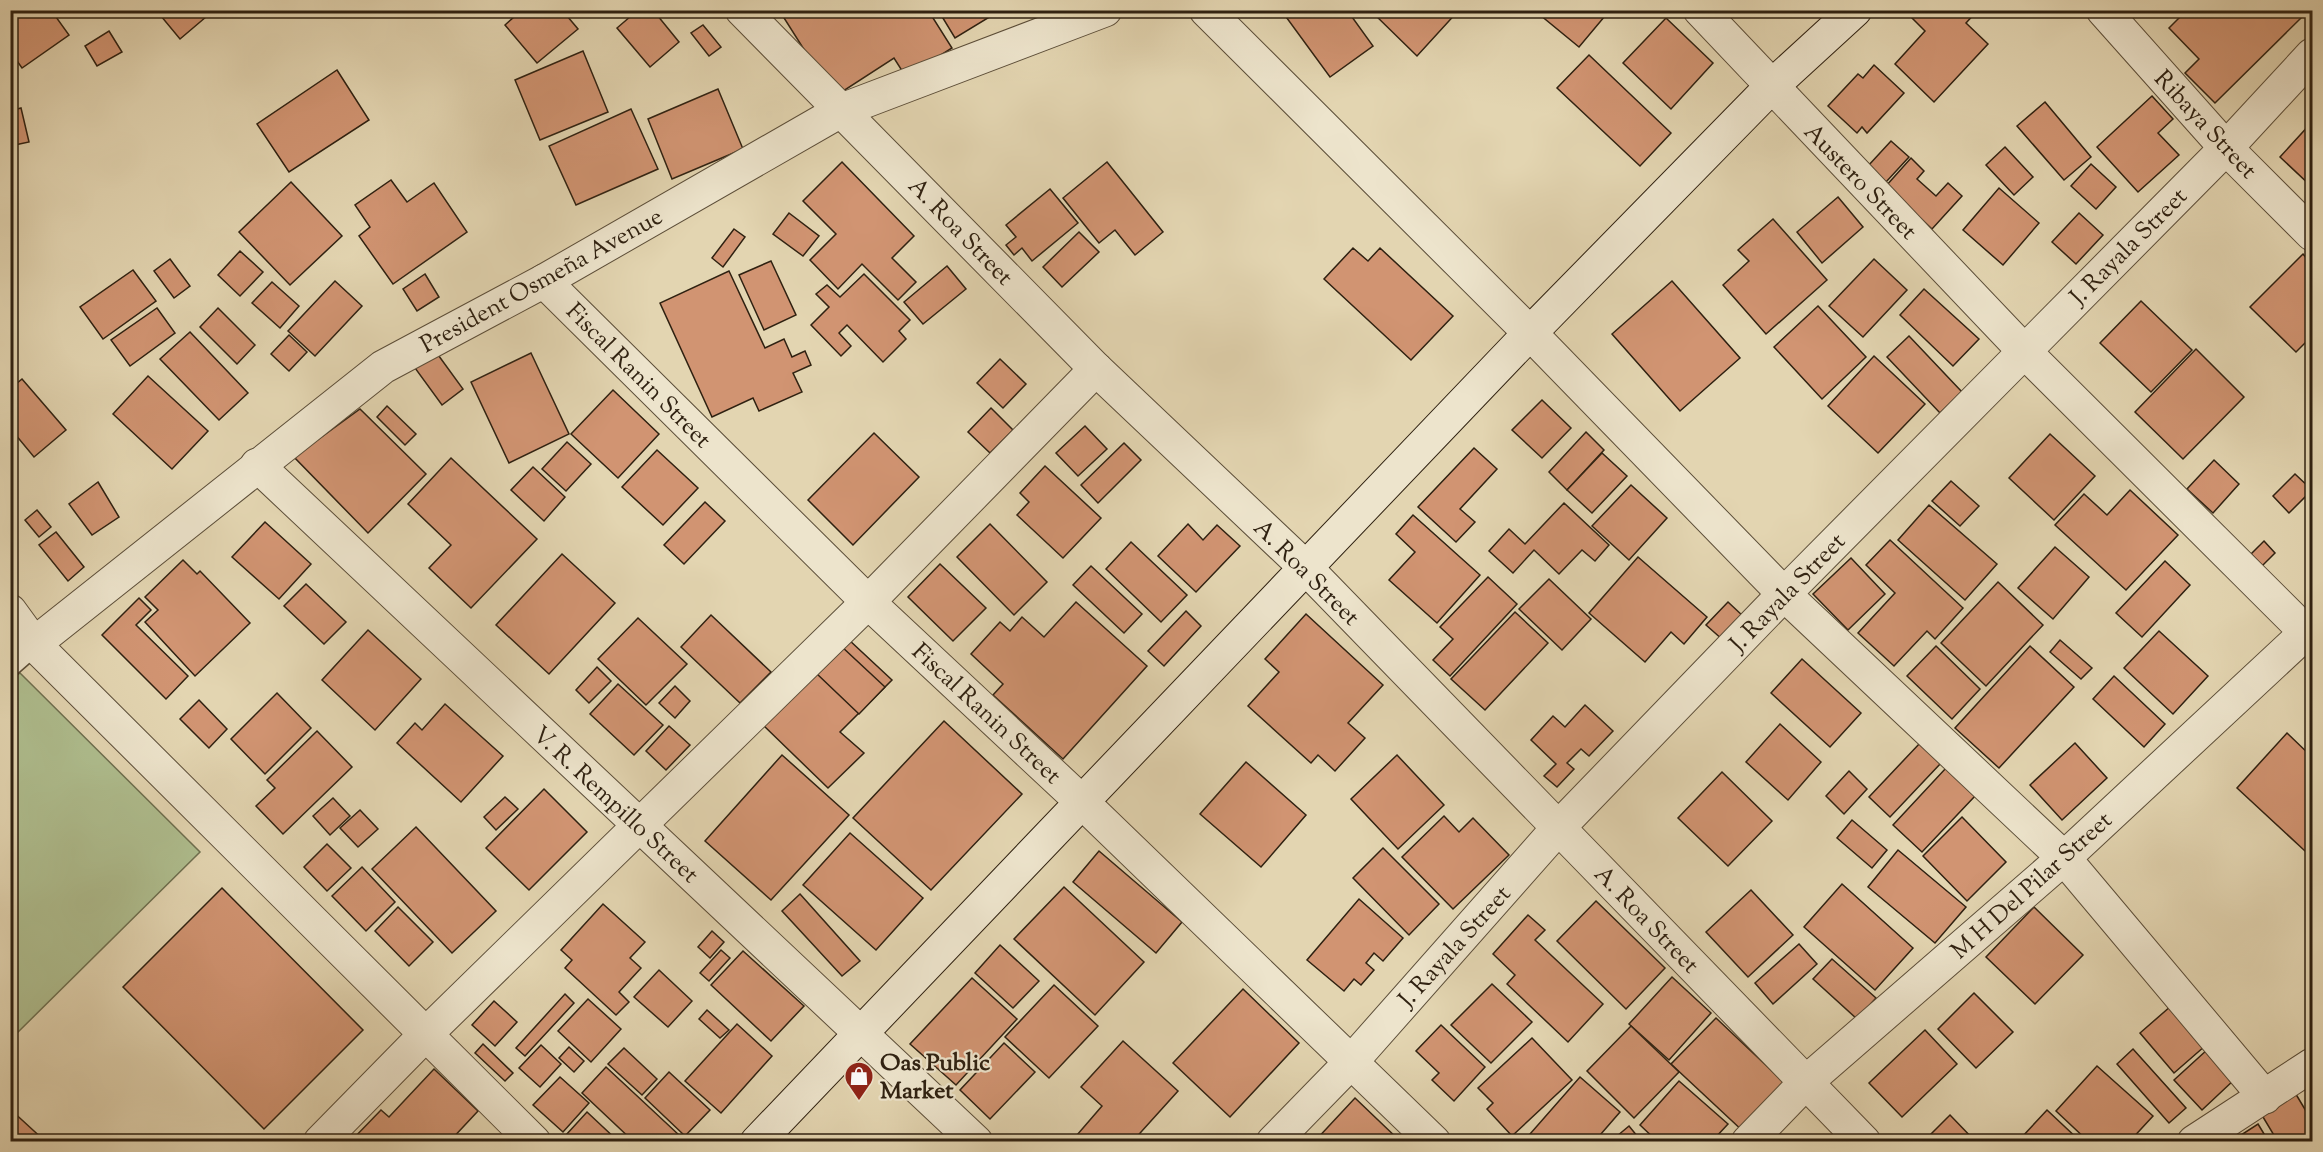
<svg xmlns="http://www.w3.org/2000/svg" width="2323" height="1152" viewBox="0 0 2323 1152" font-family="'Sorts Mill Goudy',serif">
  <rect width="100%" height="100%" fill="#e3d5b1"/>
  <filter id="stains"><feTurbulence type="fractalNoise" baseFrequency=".00333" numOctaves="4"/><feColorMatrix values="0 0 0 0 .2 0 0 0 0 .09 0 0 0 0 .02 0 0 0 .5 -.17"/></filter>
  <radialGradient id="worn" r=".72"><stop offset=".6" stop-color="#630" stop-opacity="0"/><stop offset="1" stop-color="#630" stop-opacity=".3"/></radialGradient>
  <polygon fill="#afbe8f" stroke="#6f7050" stroke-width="1.5" points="20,673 200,852 11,1039 10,681"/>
  <g fill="#d19472" stroke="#2f2111" stroke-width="1.5">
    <polygon points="10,10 51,10 69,35 22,68 10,51"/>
    <polygon points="156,10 212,10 213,11 180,39"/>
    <polygon points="522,10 562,10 578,29 537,63 505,25"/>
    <polygon points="638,10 653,10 679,42 650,67 617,28"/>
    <polygon points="779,10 928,10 952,48 906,77 894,58 834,97"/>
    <polygon points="938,10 1001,10 955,38"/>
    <polygon points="1281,10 1347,10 1373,46 1330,77"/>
    <polygon points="1370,10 1459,10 1417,56"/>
    <polygon points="1534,10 1610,10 1579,47"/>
    <polygon points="1918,10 1931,13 1933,10 1978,10 1966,23 1988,44 1934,102 1895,64 1925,31 1911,17"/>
    <polygon points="2187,10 2295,10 2302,17 2215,103 2185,73 2199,59 2169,28"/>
    <polygon points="1666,18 1713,63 1671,109 1623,63"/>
    <polygon points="703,25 721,47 709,56 691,33"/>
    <polygon points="109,31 122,52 97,66 85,46"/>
    <polygon points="583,51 608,112 540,140 515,80"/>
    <polygon points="1589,55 1671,133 1640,166 1557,88"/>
    <polygon points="1874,65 1904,93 1867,133 1862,127 1857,133 1828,106 1858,74 1863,78"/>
    <polygon points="337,70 369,120 289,172 257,124"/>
    <polygon points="718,89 743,149 672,179 648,119"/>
    <polygon points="2152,96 2173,119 2158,133 2179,155 2138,192 2097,147"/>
    <polygon points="2045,102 2091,157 2064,180 2017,126"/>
    <polygon points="21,108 29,142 10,146 10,111"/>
    <polygon points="631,109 658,169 576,205 549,146"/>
    <polygon points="2312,122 2312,187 2280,157"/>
    <polygon points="1891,141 1909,157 1886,182 1868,166"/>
    <polygon points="2005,147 2033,177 2014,195 1986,165"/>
    <polygon points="1911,158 1924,171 1917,179 1936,196 1948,183 1962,196 1932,229 1886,186"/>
    <polygon points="842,162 914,236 892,258 916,282 898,300 862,264 838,289 810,260 836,234 803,201"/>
    <polygon points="1107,162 1163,232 1135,255 1115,230 1099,243 1063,198"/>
    <polygon points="2091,164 2116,187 2096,209 2071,186"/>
    <polygon points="391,180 407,202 434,183 467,232 393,284 359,236 370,227 355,205"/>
    <polygon points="291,182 342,236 290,285 239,232"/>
    <polygon points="1999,188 2039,223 2003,265 1963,230"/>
    <polygon points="1050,189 1078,223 1032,261 1022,248 1014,255 1006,245 1016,237 1006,225"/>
    <polygon points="1838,197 1863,227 1822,263 1797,232"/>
    <polygon points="789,213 819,236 803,256 773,234"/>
    <polygon points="2079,213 2103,235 2076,264 2052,242"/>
    <polygon points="1773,219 1827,280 1766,334 1723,285 1749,261 1738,250"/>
    <polygon points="734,229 745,237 723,267 712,258"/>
    <polygon points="1079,232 1099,252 1062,287 1043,267"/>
    <polygon points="1353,248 1368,261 1380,248 1453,316 1411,360 1324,279"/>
    <polygon points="240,251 263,272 240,296 218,275"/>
    <polygon points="2303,254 2312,265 2312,336 2296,352 2250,307"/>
    <polygon points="170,259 190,286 174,298 154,271"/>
    <polygon points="1874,259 1907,290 1863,337 1829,306"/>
    <polygon points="771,261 796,315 764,330 739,275"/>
    <polygon points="947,266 966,289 923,324 904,302"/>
    <polygon points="133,270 156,301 103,339 80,307"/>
    <polygon points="729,271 765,348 784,339 792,357 805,351 811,365 793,373 802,392 759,411 753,398 712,417 660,303"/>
    <polygon points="425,274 439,297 417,311 403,289"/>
    <polygon points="864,274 910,320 899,331 906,339 883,362 847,325 839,333 851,346 841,356 811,325 829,307 816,294 827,285 840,297"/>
    <polygon points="335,281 362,306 315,356 288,331"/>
    <polygon points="1672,281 1740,358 1680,411 1612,334"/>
    <polygon points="272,282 299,306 280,328 252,303"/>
    <polygon points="1924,289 1979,339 1953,366 1900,315"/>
    <polygon points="2141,301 2192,350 2151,392 2100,343"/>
    <polygon points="1818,306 1866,357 1822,399 1774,347"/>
    <polygon points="157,308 175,333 130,366 111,340"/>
    <polygon points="218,308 255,345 237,364 200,327"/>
    <polygon points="190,332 248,393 219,420 160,359"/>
    <polygon points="289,335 307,352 289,371 271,354"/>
    <polygon points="1909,336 1962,392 1940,413 1887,357"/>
    <polygon points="2196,349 2244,397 2183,459 2135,412"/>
    <polygon points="436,352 463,389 442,405 415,368"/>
    <polygon points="531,353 569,434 509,463 471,382"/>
    <polygon points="1874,356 1925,404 1878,453 1828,406"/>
    <polygon points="1000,359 1026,384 1003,408 977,383"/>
    <polygon points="148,376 208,431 172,469 113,414"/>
    <polygon points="22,379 66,430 34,457 10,428 10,389"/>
    <polygon points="613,390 659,434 618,478 571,434"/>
    <polygon points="1542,400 1571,428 1542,458 1512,430"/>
    <polygon points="387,406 416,434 405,445 377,417"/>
    <polygon points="991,408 1013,430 990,453 968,432"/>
    <polygon points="360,409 426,474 368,533 294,457"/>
    <polygon points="1085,426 1107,449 1078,476 1056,453"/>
    <polygon points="1586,432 1604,450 1567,490 1549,472"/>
    <polygon points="874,433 919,477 853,545 808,500"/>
    <polygon points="2050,434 2095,476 2054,520 2009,478"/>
    <polygon points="567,442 591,464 566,491 542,469"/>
    <polygon points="1124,443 1141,460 1098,503 1081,485"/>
    <polygon points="1474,448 1497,469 1460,509 1475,522 1456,542 1418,507"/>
    <polygon points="657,450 698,488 663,525 622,487"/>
    <polygon points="1602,453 1627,476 1592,513 1567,490"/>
    <polygon points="451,458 537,539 471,608 429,568 451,545 408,504"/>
    <polygon points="2214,460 2239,484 2213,513 2187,489"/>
    <polygon points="1045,466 1101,518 1063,558 1017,515 1029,502 1020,493"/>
    <polygon points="533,467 565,497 544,521 511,490"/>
    <polygon points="2295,474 2312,490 2289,513 2273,496"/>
    <polygon points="1951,481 1979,506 1960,526 1932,501"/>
    <polygon points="98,482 119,517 92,535 69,504"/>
    <polygon points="1631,485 1667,518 1629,560 1592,526"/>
    <polygon points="2130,490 2178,535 2126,590 2055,525 2084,494 2107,515"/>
    <polygon points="705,502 725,521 684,564 664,545"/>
    <polygon points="1564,503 1609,545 1595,561 1582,550 1559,574 1534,550 1513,573 1489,551 1509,529 1525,544"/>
    <polygon points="1929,505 1997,564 1965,600 1898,540"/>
    <polygon points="37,510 51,527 39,537 25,520"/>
    <polygon points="1413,515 1480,575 1437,623 1389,580 1415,552 1396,534"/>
    <polygon points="265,522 311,564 279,599 232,557"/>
    <polygon points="990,524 1047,582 1014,615 957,557"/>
    <polygon points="1188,524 1203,540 1217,525 1240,546 1196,592 1158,556"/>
    <polygon points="56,532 84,567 68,581 39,545"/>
    <polygon points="1890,540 1963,608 1935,639 1927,631 1894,666 1858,633 1895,593 1866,565"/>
    <polygon points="2264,541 2275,553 2262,566 2251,554"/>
    <polygon points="1131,542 1187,595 1161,622 1106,569"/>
    <polygon points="2055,547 2089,577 2053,619 2018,588"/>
    <polygon points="562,554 615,603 549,674 496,625"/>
    <polygon points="1638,557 1707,617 1684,644 1671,632 1645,662 1589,613"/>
    <polygon points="1851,558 1885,594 1848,630 1813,594"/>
    <polygon points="183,560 197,574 200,571 250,623 195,676 145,622 158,610 145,597"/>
    <polygon points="2165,561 2190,585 2142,637 2116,613"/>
    <polygon points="940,564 986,608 953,641 908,597"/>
    <polygon points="1091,566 1142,614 1124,633 1073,585"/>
    <polygon points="1488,577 1517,604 1450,676 1433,660 1453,639 1440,627"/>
    <polygon points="1549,579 1591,619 1562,650 1519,609"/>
    <polygon points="1998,582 2043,625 1986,686 1941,643"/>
    <polygon points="306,584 346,622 324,644 284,606"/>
    <polygon points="139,598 151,610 136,625 188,676 166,699 102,635"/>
    <polygon points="1076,602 1147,666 1063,759 993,695 1003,684 971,654 1000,622 1010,631 1022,617 1044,637"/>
    <polygon points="1728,602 1744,617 1723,640 1706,625"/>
    <polygon points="1186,611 1201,626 1164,666 1148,651"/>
    <polygon points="1515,612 1548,643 1485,710 1451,679"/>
    <polygon points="1306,614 1383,685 1348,723 1365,738 1335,771 1318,755 1311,763 1248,706 1279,672 1265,659"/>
    <polygon points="711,615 771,672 740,703 681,647"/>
    <polygon points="638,618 687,664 646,705 598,659"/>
    <polygon points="368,630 421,679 375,730 322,680"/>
    <polygon points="2159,631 2208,676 2173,714 2124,668"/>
    <polygon points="848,639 892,680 840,732 864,753 828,788 763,725"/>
    <polygon points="2060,640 2092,668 2081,679 2050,652"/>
    <polygon points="841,646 885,687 859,714 816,673"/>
    <polygon points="1936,646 1980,689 1952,719 1907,676"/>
    <polygon points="2030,646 2074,687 1999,768 1955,728"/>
    <polygon points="1802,659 1861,713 1830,747 1771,693"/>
    <polygon points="597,667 611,681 589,703 576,690"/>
    <polygon points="2114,676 2165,724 2144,747 2093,699"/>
    <polygon points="618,684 663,725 634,755 590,714"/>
    <polygon points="675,686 690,701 675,718 659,703"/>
    <polygon points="277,693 311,728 265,774 231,739"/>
    <polygon points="199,700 227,729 209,748 180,719"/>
    <polygon points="445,704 503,756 461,802 397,743 415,723 422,730"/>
    <polygon points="1585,705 1613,731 1589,756 1581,749 1567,763 1574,769 1557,787 1544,776 1556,764 1531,740 1553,716 1565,727"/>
    <polygon points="944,721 1022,794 931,890 853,818"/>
    <polygon points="1780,724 1821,762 1788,800 1746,762"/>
    <polygon points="669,726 690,745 666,770 646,751"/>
    <polygon points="317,731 352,767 283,834 256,806 275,788 267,780"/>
    <polygon points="2287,733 2312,757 2312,842 2305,851 2237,788"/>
    <polygon points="1920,743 1941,763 1890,817 1869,797"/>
    <polygon points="2075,743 2107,778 2062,820 2030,785"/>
    <polygon points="782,755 849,815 771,900 705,841"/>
    <polygon points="1397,755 1444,805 1398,849 1351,799"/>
    <polygon points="1246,762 1306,815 1261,867 1200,814"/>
    <polygon points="1946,768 1975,796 1922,852 1893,825"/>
    <polygon points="1849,771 1867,789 1844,814 1826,796"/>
    <polygon points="1722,772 1772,821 1728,866 1678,818"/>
    <polygon points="544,789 587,832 529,890 486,848"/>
    <polygon points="505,797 518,809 496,830 484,817"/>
    <polygon points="333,798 350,816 330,835 313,816"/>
    <polygon points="360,810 378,829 358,847 340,828"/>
    <polygon points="1444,816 1459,832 1473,818 1509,855 1453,909 1402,857"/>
    <polygon points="1962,817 2006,862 1967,901 1923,856"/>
    <polygon points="1852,820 1887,850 1872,868 1837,838"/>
    <polygon points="416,827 496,911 452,953 372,869"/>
    <polygon points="850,833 923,898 876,950 803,885"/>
    <polygon points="327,844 351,868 327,891 304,867"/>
    <polygon points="1383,848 1439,904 1409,935 1353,878"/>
    <polygon points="1898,850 1966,907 1935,943 1868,887"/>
    <polygon points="1099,851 1182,922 1156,953 1073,882"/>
    <polygon points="362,867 395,902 366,931 332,896"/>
    <polygon points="1842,884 1913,948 1875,990 1804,927"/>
    <polygon points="1064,887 1144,962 1095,1015 1014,939"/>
    <polygon points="222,888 363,1030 264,1129 123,987"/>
    <polygon points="1751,890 1793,935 1748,977 1706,932"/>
    <polygon points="800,894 860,961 842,976 782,911"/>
    <polygon points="1359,899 1403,938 1383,961 1374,953 1366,963 1374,970 1361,985 1354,979 1344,991 1307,960"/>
    <polygon points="1596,901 1665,968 1626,1009 1557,941"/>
    <polygon points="603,904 645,942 630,958 641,968 619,992 629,1002 616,1015 565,968 572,960 561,950"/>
    <polygon points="398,907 433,942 409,966 375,931"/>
    <polygon points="2034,907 2083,955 2035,1004 1986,957"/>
    <polygon points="1528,915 1545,930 1535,940 1603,1004 1568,1042 1507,984 1515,975 1493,954"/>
    <polygon points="712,931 724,942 710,958 698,947"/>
    <polygon points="1799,944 1817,964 1773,1004 1755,983"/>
    <polygon points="1000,945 1039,981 1013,1008 975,973"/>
    <polygon points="721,950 730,958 709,981 700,973"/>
    <polygon points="743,951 804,1006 771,1041 711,985"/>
    <polygon points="1832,959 1876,998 1857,1019 1813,979"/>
    <polygon points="659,970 692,1001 668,1027 634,997"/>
    <polygon points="1672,977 1711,1013 1669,1060 1629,1024"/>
    <polygon points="972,978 1017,1019 956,1085 910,1044"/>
    <polygon points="1492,984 1532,1022 1491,1063 1451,1025"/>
    <polygon points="1054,985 1098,1026 1049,1078 1005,1037"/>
    <polygon points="1243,989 1299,1043 1230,1117 1173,1063"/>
    <polygon points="1974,993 2013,1032 1976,1068 1938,1029"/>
    <polygon points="565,994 574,1003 525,1056 516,1048"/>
    <polygon points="588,999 621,1029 591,1062 558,1031"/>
    <polygon points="494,1001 517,1022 495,1046 472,1025"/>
    <polygon points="2171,1006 2205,1046 2174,1073 2140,1033"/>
    <polygon points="707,1010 729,1030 720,1038 699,1019"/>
    <polygon points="1716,1018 1790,1088 1746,1134 1671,1064"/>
    <polygon points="737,1024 772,1056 721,1113 685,1081"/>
    <polygon points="1441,1025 1485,1067 1454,1101 1432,1080 1439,1073 1416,1051"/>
    <polygon points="1631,1026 1679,1072 1634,1118 1587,1071"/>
    <polygon points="1925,1030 1957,1064 1902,1117 1869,1083"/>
    <polygon points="1532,1038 1572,1080 1512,1136 1487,1109 1493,1103 1478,1088"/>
    <polygon points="1123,1041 1178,1091 1132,1142 1084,1142 1077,1135 1102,1106 1081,1087"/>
    <polygon points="1004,1043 1035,1072 990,1119 960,1090"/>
    <polygon points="483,1044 513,1073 505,1081 475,1053"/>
    <polygon points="541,1045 561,1064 540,1087 519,1068"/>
    <polygon points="569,1047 584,1061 574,1072 559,1058"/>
    <polygon points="624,1048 657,1079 642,1095 608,1064"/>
    <polygon points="2133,1049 2186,1108 2169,1123 2117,1064"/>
    <polygon points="2208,1049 2235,1079 2202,1110 2174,1080"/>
    <polygon points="2097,1066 2153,1116 2129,1142 2089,1142 2056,1111"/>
    <polygon points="606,1067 679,1135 673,1142 634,1142 582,1093"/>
    <polygon points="434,1069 478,1111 449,1142 350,1142 381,1110 389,1117"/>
    <polygon points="669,1072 710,1110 685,1136 645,1098"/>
    <polygon points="560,1077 589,1103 563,1132 533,1105"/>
    <polygon points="1580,1077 1620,1112 1594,1142 1523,1142"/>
    <polygon points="1679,1081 1728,1124 1715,1138 1719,1142 1658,1142 1640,1125"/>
    <polygon points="2294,1091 2312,1121 2312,1134 2300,1142 2278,1142 2260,1112"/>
    <polygon points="1355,1098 1401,1142 1314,1142"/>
    <polygon points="10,1109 46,1142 10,1142"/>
    <polygon points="2047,1110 2081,1142 2028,1142 2022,1137"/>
    <polygon points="587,1112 619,1142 573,1142 566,1135"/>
    <polygon points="1950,1115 1976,1142 1923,1142"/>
    <polygon points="2258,1124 2269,1142 2245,1142 2241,1135"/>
    <polygon points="1629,1126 1642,1142 1610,1142"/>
  </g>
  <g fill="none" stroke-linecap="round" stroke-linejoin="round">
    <g stroke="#5c4e39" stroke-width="25">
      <polyline id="lane" points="10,665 34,644"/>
    </g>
    <g stroke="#5c4e39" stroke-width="35">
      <g id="street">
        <polyline points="742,10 1096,369 1306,568 1864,1142"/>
        <polyline points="1206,10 1530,333 1784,594 2064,858 2265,1097"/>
        <polyline points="1700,10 2024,351 2312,638"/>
        <polyline points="2103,10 2226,148 2312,234"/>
        <polyline points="544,281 868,602 1082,802 1434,1142"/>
        <polyline points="257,465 976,1142"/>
        <polyline points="10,611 34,644 534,1142"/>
        <polyline points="34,644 383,367 544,281 842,110 1105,10"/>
        <polyline points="320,1142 425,1035 868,602 1096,369"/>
        <polyline points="1273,1142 1352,1061 1559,827 1784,594 2226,148 2312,55"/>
        <polyline points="1748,1142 1805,1083 2064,858 2312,627"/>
        <polyline points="2194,1142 2312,1065"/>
      </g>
    </g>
    <g stroke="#2f2111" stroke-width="35">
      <polyline id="secondary" points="757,1142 1530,333 1771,87 1855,10"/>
    </g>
    <use href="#lane" stroke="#ede4cc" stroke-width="22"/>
    <use href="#street" stroke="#ede4cc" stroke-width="33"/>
    <use href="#secondary" stroke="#ede4cc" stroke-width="33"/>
  </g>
  <defs>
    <g id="shop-pin" transform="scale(1.5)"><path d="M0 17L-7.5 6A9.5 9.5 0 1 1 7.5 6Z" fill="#8f2418" stroke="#ede4cc"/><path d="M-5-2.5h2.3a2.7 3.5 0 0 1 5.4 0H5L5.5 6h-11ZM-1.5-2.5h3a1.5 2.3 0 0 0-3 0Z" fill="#fff"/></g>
  </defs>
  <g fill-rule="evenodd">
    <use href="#shop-pin" x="859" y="1076"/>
  </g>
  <g text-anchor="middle" stroke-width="4.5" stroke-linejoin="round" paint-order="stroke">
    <g font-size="24" fill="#2f2111" stroke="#ede4cc">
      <text transform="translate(2206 124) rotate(47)" y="8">Ribaya Street</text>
      <text transform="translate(1861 181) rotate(46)" y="8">Austero Street</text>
      <text transform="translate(961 231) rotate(46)" y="8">A. Roa Street</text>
      <text transform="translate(2128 246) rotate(-45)" y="8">J. Rayala Street</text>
      <text transform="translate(541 280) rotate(-29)" y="8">President Osmeña Avenue</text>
      <text transform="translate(639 375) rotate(45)" y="8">Fiscal Ranin Street</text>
      <text transform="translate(1307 572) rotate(45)" y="8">A. Roa Street</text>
      <text transform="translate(1787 592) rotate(-46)" y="8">J. Rayala Street</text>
      <text transform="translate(987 713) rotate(43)" y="8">Fiscal Ranin Street</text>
      <text transform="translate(616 804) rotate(43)" y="8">V. R. Rempillo Street</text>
      <text transform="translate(2031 885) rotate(-42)" y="8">M H Del Pilar Street</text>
      <text transform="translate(1647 919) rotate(46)" y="8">A. Roa Street</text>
      <text transform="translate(1454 946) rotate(-48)" y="8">J. Rayala Street</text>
    </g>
    <g font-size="24" font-weight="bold" fill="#2f2111" stroke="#ede4cc" text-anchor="start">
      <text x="880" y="1070">Oas Public<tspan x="880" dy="28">Market</tspan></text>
    </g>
  </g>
  <rect width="2323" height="1152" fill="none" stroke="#e3d5b1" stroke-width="36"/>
  <rect x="12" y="12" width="2299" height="1128" fill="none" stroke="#2f2111" stroke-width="3"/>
  <rect x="18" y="18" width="2287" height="1116" fill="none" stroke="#2f2111" stroke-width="1.5"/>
  <rect width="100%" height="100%" filter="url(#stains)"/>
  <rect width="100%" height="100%" fill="url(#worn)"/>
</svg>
